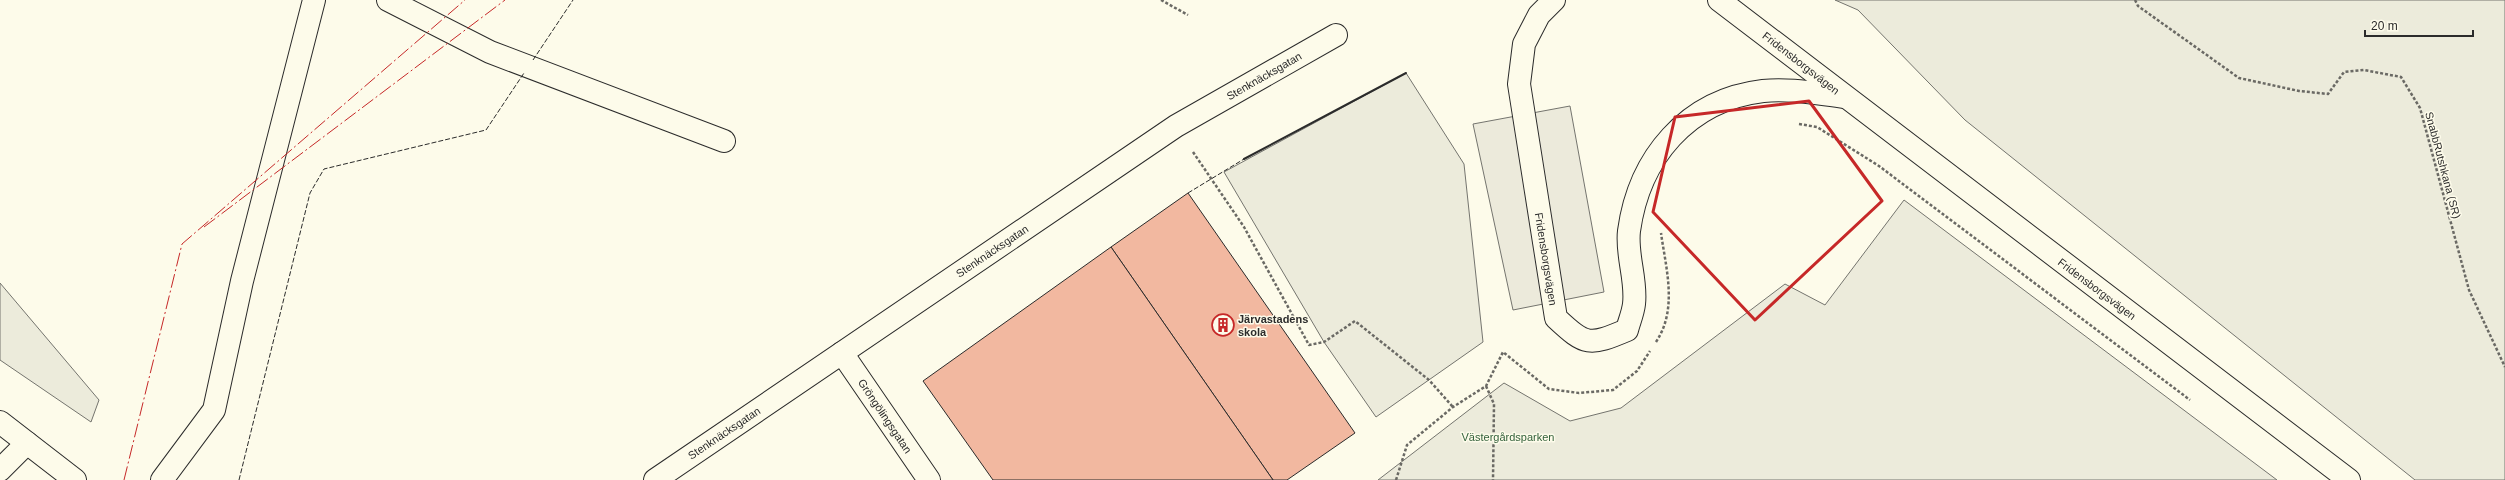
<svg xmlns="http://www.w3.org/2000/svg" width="2505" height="480" viewBox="0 0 2505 480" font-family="Helvetica,sans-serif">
  <rect width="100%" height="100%" fill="#fdfbea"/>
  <g fill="#ecebdb" stroke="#74746e">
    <polygon points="1835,0 2505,0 2505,480 2415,480 1965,120 1858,10"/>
    <polygon points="1406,73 1464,164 1483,342 1376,417 1324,342 1224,172"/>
    <polygon points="1904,200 2277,480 1378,480 1504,383 1570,421 1621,408 1785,284 1825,305"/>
    <polygon points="0,283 99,400 91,422 0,360"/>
  </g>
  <polygon fill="#eceadb" stroke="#74746e" points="1570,106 1604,292 1513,310 1473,124"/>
  <g fill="#f2b8a0" stroke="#2b2b2b">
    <polygon points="1188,193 1355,433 1287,480 1273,480 1111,247"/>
    <polygon points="1111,247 1273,480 993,480 923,381"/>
  </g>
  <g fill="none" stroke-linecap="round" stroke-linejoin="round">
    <g stroke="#2b2b2b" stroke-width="24">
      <g id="minor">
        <polyline points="388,0 490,52 724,141"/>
        <path d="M1554 0 1539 15 1524 44 1519 84 1556 318C1586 346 1589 346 1627 330 1629 322 1633 313 1634 304 1637 280 1626 255 1629 231 1639 158 1687 100 1763 91 1790 88 1818 94 1845 97"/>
        <polyline points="1719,0 2349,480"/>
        <polyline points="842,353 929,480"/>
        <polyline points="0,422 75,480"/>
        <polyline points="0,470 27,443"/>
        <polyline points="162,480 214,410 242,281 314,0"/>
        <polyline points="655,480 1176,126 1336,35"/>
      </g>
    </g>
    <g stroke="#6a6964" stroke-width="2.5" stroke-dasharray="3 2" stroke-linecap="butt">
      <polyline points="1161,0 1188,15"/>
      <polyline points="2135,0 2138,6 2239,78 2299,91 2328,94 2344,72 2364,70 2401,77 2420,108 2469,290 2505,367"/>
      <polyline points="1799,124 1817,127 1879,166 2190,400"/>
      <polyline points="1193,152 1244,227 1309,345 1324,342 1355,321 1429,380 1453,407"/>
      <path d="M1656 342C1678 309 1666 269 1661 233"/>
      <polyline points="1486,386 1494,404 1493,480"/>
      <polyline points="1396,480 1407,445 1453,407 1486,386 1503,352 1549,389 1579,393 1613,390 1637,371 1650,351"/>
    </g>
    <use href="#minor" stroke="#fdfbea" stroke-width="22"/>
    <g stroke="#2b2b2b" stroke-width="1" stroke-dasharray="5 2" stroke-linecap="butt">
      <polyline points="533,60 573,0"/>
      <polyline points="1188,193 1244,159"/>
      <polyline points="239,480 310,193 324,169 486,130 524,73"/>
    </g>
    <polyline stroke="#2b2b2b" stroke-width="2" points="1244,159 1406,73"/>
    <g stroke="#c62828" stroke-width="1" stroke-dasharray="14 3 2 3" stroke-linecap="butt">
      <polyline points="204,227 505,0"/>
      <polyline points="124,480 182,244 465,0"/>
    </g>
  </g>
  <path fill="none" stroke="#c62828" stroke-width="3" stroke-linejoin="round" d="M1809 101 1882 201 1755 320 1653 212 1675 117Z"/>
  <defs>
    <g id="building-ring" transform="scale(1.15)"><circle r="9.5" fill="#fdfbea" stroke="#c62828" stroke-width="1.5"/><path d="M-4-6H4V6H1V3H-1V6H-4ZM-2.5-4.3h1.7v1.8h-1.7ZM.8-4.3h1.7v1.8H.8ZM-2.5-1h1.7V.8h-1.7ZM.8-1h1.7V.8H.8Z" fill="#c62828"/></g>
  </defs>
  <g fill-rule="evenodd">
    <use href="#building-ring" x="1223" y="325"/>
  </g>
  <g text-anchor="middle" stroke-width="3" stroke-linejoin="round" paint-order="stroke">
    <g font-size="11" fill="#2b2b2b" stroke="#fdfbea">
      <text transform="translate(1801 63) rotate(38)" y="4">Fridensborgsvägen</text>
      <text transform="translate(1264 76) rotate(-30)" y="4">Stenknäcksgatan</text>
      <text transform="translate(2443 165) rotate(75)" y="4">SnabbRutshkana (SR)</text>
      <text transform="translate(992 251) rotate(-34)" y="4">Stenknäcksgatan</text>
      <text transform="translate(1546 259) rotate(81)" y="4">Fridensborgsvägen</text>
      <text transform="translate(2097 289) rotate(37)" y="4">Fridensborgsvägen</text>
      <text transform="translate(885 416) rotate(56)" y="4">Gröngölingsgatan</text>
      <text transform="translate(724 433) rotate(-34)" y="4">Stenknäcksgatan</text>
    </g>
    <g font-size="11" font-weight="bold" fill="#2b2b2b" stroke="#fdfbea" text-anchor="start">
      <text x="1238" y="323">Järvastadens<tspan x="1238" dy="13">skola</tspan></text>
    </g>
    <g font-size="11" fill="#34623c" stroke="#fdfbea">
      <text x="1508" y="441">Västergårdsparken</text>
    </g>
  </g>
  <path d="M2365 30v6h108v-6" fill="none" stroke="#2b2b2b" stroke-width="2"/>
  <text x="2371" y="30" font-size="12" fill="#2b2b2b" stroke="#fdfbea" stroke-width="3" paint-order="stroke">20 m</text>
</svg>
